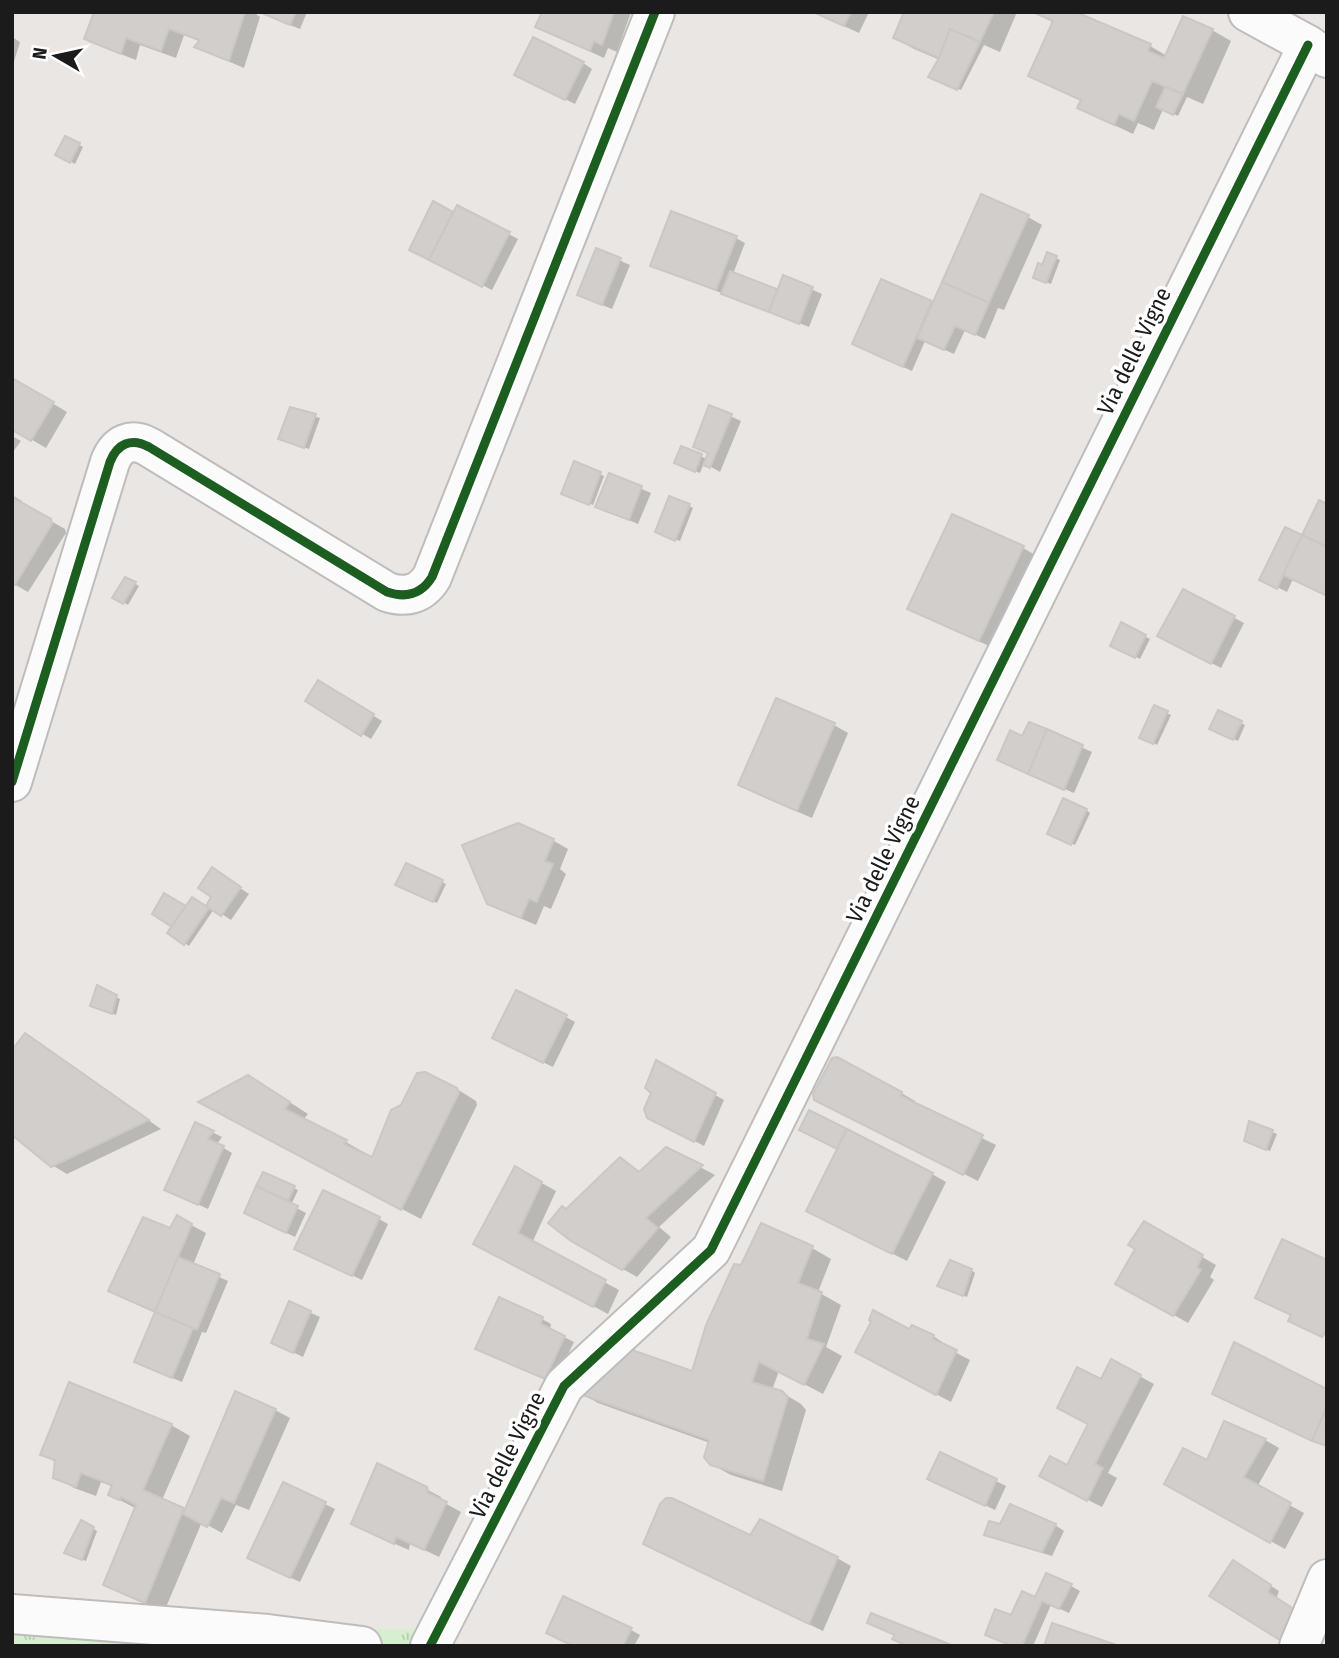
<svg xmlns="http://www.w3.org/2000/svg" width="1339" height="1658" viewBox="0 0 1339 1658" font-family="'Fira Sans Condensed',sans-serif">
  <defs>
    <pattern id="park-tufts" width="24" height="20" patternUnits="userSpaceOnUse" patternTransform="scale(1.75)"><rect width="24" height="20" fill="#d6efce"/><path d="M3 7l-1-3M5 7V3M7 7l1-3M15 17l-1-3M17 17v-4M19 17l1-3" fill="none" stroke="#b7ccb0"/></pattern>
  </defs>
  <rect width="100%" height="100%" fill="#e9e6e3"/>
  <polygon fill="url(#park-tufts)" points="12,1601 275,1630 416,1629 432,1646 12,1646"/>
  <g fill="#0003">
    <polygon points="95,12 144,12 152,15 153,12 256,12 256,14 260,17 244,68 211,54 197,46 201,42 184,35 176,58 140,45 136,60 100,46 86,38"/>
    <polygon points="266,12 307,12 300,29 275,19"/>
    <polygon points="544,12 631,12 617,52 608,48 604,58 552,34"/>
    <polygon points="813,12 869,12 859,33"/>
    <polygon points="906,12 1017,12 1000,52 984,45 961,90 935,79 940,60 914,49 895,38"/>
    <polygon points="1034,12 1083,12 1081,16 1150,46 1167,56 1212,30 1231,41 1203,104 1187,97 1178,116 1163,109 1154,130 1138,123 1133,134 1099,118 1080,108 1083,101 1050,86 1031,75 1054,23"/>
    <polygon points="12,37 20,42 13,65 12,65"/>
    <polygon points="583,63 592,69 575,104 526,80"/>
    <polygon points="66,138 83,147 75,164 57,154"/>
    <polygon points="434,204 454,214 457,207 518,239 492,290 420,254"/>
    <polygon points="1028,217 1042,225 1004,310 998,308 985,339 965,330 954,354 925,341 912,371 863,349 931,303 934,304"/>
    <polygon points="736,238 745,243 733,274 779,291 784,277 822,294 809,327 662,270"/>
    <polygon points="597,250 630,265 612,309 588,299"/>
    <polygon points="1056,258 1060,260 1051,284 1039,279 1043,267"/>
    <polygon points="12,379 67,412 46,448 12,428"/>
    <polygon points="710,407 741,421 720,472 704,463 700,473 680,465 682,448 707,459 709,454 695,446"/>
    <polygon points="291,410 320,418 309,449 284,441"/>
    <polygon points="12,436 21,441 12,453"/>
    <polygon points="575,464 604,476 593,505 567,495"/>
    <polygon points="610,475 651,493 638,524 607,511"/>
    <polygon points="12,495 22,501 21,504 65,529 66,533 28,592 12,583"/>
    <polygon points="689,506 693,508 680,541 661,534"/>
    <polygon points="1285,529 1293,579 1287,592 1271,584"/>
    <polygon points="1023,548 1037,556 994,648 924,617 910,609"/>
    <polygon points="126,579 139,586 128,605 115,597"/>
    <polygon points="1183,591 1244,623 1221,668 1169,641"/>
    <polygon points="1121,625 1150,639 1140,659 1112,645"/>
    <polygon points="319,682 382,721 371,739 307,701"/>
    <polygon points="1155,708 1171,715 1157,745 1142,737"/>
    <polygon points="1219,712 1245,725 1238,741 1212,728"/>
    <polygon points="1030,724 1092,752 1074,793 1008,765"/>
    <polygon points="834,725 848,733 812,818 754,793 740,784"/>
    <polygon points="1086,810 1090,813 1075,845 1053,835"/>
    <polygon points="518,825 554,841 568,849 560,869 566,874 551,909 544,906 536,925 503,911 488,903"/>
    <polygon points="221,875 249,894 231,920 214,909 189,946 170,933 187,909 206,908 214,896"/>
    <polygon points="442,882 446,884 437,903 401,887"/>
    <polygon points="98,988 120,999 116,1015 96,1007"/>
    <polygon points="566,1017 575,1022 553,1067 503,1043"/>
    <polygon points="40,1044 161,1129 67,1174 52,1165"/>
    <polygon points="657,1062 724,1100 704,1146 659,1122 653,1092"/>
    <polygon points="268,1088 308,1114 303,1120 346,1142 365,1153 364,1155 373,1159 457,1089 476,1101 477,1105 421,1219 219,1113"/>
    <polygon points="901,1093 915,1101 915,1105 996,1145 978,1181 831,1107"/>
    <polygon points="1250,1123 1277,1134 1270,1151 1250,1143"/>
    <polygon points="196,1124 222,1137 217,1144 232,1153 208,1209 175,1194"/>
    <polygon points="666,1149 715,1175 659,1227 671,1237 637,1277 572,1240 567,1211 621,1159 641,1172"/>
    <polygon points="515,1168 556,1191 532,1243 619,1290 608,1314 489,1251"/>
    <polygon points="264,1174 298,1190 291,1205 306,1213 295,1237 255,1218 265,1189"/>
    <polygon points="932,1174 946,1182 907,1261 822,1218"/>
    <polygon points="178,1218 206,1233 193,1265 228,1281 206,1333 202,1332 182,1382 146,1367 157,1313 111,1291 171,1231"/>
    <polygon points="379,1219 388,1224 362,1280 306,1253"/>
    <polygon points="1144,1223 1216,1265 1210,1277 1214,1280 1188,1323 1118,1283 1137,1248"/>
    <polygon points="812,1248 831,1259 818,1292 841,1305 826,1347 842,1356 823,1394 779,1371 772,1390 781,1392 801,1404 806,1410 782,1491 731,1475 711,1464 710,1443 598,1403 580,1393 693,1374 742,1267"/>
    <polygon points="971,1270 975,1273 967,1297 943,1287"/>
    <polygon points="290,1303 320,1317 303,1357 282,1347"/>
    <polygon points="542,1319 551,1324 550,1330 574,1342 554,1383 487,1353"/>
    <polygon points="910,1331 933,1336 947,1345 947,1348 970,1360 951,1402 871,1360"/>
    <polygon points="1112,1361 1154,1384 1108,1473 1117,1478 1102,1507 1056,1484 1068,1468 1090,1424 1101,1381"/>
    <polygon points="236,1393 275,1410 290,1418 249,1510 236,1505 222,1533 202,1522 164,1612 124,1595 105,1584 137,1509 110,1495 113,1487 101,1482 96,1496 74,1488 55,1477 56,1462 42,1454 171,1425 190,1436 162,1500 186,1511"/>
    <polygon points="1265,1440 1279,1448 1257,1487 1304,1513 1285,1549 1166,1483 1208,1462"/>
    <polygon points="941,1454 1006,1486 995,1510 939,1483"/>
    <polygon points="284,1484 335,1509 300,1582 259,1563"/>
    <polygon points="426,1489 441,1497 441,1501 461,1512 439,1557 410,1543 409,1550 368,1532"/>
    <polygon points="82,1522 97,1531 86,1561 70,1555"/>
    <polygon points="1055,1525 1064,1531 1052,1556 996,1539 986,1534 1001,1527"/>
    <polygon points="751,1538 837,1558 851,1566 823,1631 659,1552"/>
    <polygon points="1243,1568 1279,1591 1276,1599 1293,1646"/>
    <polygon points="1071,1586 1080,1591 1069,1613 1051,1605 1033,1646 1012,1646 1012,1618 1036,1600"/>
    <polygon points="631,1630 640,1635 634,1646 574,1646"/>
  </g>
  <g fill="#d1cecc" stroke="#ccc7c4" stroke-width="2">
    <polygon points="94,12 151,13 245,12 229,61 194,47 200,40 169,29 161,51 126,38 121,54 84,39"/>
    <polygon points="265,12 296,12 290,25 264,14"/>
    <polygon points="542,12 614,12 602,45 594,41 590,51 535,27"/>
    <polygon points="813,12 851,12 844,26"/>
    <polygon points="904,12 994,12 980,42 950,29 939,58 893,38"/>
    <polygon points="1033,12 1076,12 1151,44 1148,51 1164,58 1183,16 1213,29 1183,94 1152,81 1134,121 1119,114 1114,125 1077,108 1081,100 1028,76 1053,21"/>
    <polygon points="950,29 980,42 957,90 928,77 939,58"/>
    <polygon points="533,37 584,62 565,100 514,75"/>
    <polygon points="1165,87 1183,94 1173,115 1156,107"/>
    <polygon points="65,136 80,143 70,163 55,155"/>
    <polygon points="981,194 1029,215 989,303 942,282"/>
    <polygon points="433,201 453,212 429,260 409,250"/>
    <polygon points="457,205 510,232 482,287 429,260"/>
    <polygon points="671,211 737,236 716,290 650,266"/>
    <polygon points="596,248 621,258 602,305 577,295"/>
    <polygon points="1047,252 1057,256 1046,283 1033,278 1038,263 1042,265"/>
    <polygon points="730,271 777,289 769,312 721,294"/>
    <polygon points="783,275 813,287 799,324 769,312"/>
    <polygon points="881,279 932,301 903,367 852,344"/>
    <polygon points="942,282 989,303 975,335 955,326 944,350 917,338"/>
    <polygon points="12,378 54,402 31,441 12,430"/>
    <polygon points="709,405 732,414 710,468 703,465 708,453 693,447"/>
    <polygon points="290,407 316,414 304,448 278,439"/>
    <polygon points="681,446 702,454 695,472 674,463"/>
    <polygon points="574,461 601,472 589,505 561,494"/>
    <polygon points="609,473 642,486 629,520 595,507"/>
    <polygon points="669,496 690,504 675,541 655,532"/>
    <polygon points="12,497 51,519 52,524 15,585 12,585"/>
    <polygon points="1319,500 1327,504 1327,547 1302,535"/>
    <polygon points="952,514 1024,546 979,641 907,609"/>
    <polygon points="1285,527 1302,535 1277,589 1259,580"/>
    <polygon points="1302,535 1327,547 1327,596 1283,575"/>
    <polygon points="125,577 136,582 123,604 112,598"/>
    <polygon points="1183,589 1235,616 1211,664 1157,636"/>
    <polygon points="1121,622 1146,635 1135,658 1110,646"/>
    <polygon points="318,680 374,714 361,736 305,701"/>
    <polygon points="776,698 835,723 797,811 738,785"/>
    <polygon points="1154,705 1168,711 1153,744 1139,738"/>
    <polygon points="1218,710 1242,721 1233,740 1209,729"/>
    <polygon points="1029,722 1047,729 1028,774 997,760 1010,730 1022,736"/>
    <polygon points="1047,729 1083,745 1064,790 1028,774"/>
    <polygon points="1063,798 1087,809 1071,845 1047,834"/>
    <polygon points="518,823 554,839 545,861 553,864 537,902 529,899 521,918 487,904 462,845"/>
    <polygon points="406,863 443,880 433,902 395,885"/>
    <polygon points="212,867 241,887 221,916 206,906 211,897 198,888"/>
    <polygon points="164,893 186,906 172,927 152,914"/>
    <polygon points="192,897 209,908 184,945 167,933"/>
    <polygon points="97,985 117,995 112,1014 90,1006"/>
    <polygon points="516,990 567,1015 543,1063 492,1038"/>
    <polygon points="25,1033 149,1120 51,1167 12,1135 12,1050"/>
    <polygon points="837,1057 902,1092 901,1096 983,1135 963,1175 814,1100 813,1094 832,1058"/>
    <polygon points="656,1060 716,1093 694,1142 647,1118 644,1109 651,1093 645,1088"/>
    <polygon points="425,1072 457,1088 459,1093 401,1210 198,1102 248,1075 290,1102 285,1109 347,1140 344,1144 372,1157 391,1110 401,1105 417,1073"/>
    <polygon points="809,1110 847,1129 837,1149 799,1130"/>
    <polygon points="1249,1121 1273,1130 1266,1150 1244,1141"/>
    <polygon points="195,1122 214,1131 208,1139 224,1146 198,1205 164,1190"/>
    <polygon points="847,1129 933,1173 892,1254 806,1211"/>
    <polygon points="666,1147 703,1165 646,1218 658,1228 622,1270 571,1241 548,1223 562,1206 566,1209 620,1157 639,1172"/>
    <polygon points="515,1166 542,1182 518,1233 606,1280 593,1307 473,1244"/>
    <polygon points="263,1172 295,1186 288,1201 256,1186"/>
    <polygon points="256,1186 298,1206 286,1233 244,1213"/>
    <polygon points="323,1190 380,1217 352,1276 294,1249"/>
    <polygon points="177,1215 192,1224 155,1312 108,1291 143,1217 170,1228"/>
    <polygon points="1144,1221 1203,1255 1197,1267 1201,1270 1173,1316 1115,1284 1135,1249 1128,1245"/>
    <polygon points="761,1223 813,1246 798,1283 822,1292 807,1339 824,1344 804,1385 759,1362 752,1382 782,1391 788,1397 763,1481 710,1465 704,1457 709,1440 577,1393 615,1344 692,1371 706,1325 734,1264 741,1265"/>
    <polygon points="1282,1239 1327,1260 1327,1330 1322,1337 1288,1321 1291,1315 1255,1298"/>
    <polygon points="178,1257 220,1274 197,1330 155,1312"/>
    <polygon points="950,1260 972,1269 963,1296 937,1286"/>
    <polygon points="499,1297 543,1317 541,1324 565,1336 545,1379 475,1349"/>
    <polygon points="289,1301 311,1311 293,1353 271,1343"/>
    <polygon points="873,1310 909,1329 912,1325 934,1335 933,1339 957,1350 936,1395 855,1352 871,1322 869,1320"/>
    <polygon points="155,1312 193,1328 172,1378 134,1362"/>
    <polygon points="1234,1342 1327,1389 1327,1406 1312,1441 1212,1394"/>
    <polygon points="1111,1359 1141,1375 1095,1464 1103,1468 1087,1501 1039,1476 1050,1456 1067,1465 1088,1424 1057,1408 1077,1367 1101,1379"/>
    <polygon points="69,1382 172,1424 143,1490 184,1508 145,1603 103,1585 136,1505 121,1497 119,1500 108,1495 112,1485 81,1473 76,1487 53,1478 55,1460 40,1455"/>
    <polygon points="235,1391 276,1409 234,1503 221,1498 207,1527 183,1514"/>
    <polygon points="1327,1406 1327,1446 1312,1441"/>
    <polygon points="1224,1421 1266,1439 1244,1477 1291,1503 1270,1543 1164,1484 1183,1448 1207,1460"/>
    <polygon points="940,1452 997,1479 985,1506 927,1479"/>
    <polygon points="377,1463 427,1487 428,1493 447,1502 424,1550 396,1537 394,1544 351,1524"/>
    <polygon points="283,1482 326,1502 290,1578 247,1558"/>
    <polygon points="666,1498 672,1498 750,1535 760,1519 838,1557 809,1624 643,1544 660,1504"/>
    <polygon points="1010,1504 1056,1524 1042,1552 984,1535 989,1521 1000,1524"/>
    <polygon points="81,1520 94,1527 82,1560 64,1553"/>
    <polygon points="1233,1560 1271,1585 1268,1592 1295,1610 1283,1642 1209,1596"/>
    <polygon points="1046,1573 1072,1584 1059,1609 1042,1601 1022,1646 1012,1646 985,1635 995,1609 1011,1615 1022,1591 1035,1597"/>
    <polygon points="563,1596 632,1628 623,1646 573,1646 546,1633"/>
    <polygon points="871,1613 954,1646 907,1646 892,1639 895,1635 867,1623"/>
    <polygon points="1052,1623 1114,1644 1113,1646 1044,1646"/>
  </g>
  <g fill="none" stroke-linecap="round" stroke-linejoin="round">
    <g stroke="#bfbdbc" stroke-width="42">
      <g id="minor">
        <polyline points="1248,12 1308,45 1327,58"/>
        <path d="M12 782 110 462C117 444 131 437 149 447L387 592C405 598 421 595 432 577L655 12"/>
        <polyline points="12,1614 268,1634 362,1646"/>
        <polyline points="430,1646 564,1386 711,1250 1308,45"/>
        <polyline points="1299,1646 1327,1579"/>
      </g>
    </g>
    <use href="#minor" stroke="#fcfbfb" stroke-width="38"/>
    <g stroke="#fff" stroke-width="13">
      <g id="cycleway">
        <path d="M12 782 110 462C117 444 131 437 149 447L387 592C405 598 421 595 432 577L655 12"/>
        <polyline points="430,1646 564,1386 711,1250 1308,45"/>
      </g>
    </g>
    <use href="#cycleway" stroke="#1b5e20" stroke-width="9"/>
  </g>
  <g text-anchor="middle" stroke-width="7" stroke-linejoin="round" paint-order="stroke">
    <g font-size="23" fill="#1b1b1b" stroke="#fff">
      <text transform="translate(1134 351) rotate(-64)" y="8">Via delle Vigne</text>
      <text transform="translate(883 859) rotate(-64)" y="8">Via delle Vigne</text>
      <text transform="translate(507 1455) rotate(-63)" y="8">Via delle Vigne</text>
    </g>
  </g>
  <rect width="1339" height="1658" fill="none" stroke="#1b1b1b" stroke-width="28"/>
  <g transform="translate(56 56) rotate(279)" stroke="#ffffff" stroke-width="5" paint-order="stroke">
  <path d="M0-5L12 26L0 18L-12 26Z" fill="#1b1b1b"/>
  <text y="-10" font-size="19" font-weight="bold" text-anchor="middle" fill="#1b1b1b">N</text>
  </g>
</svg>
